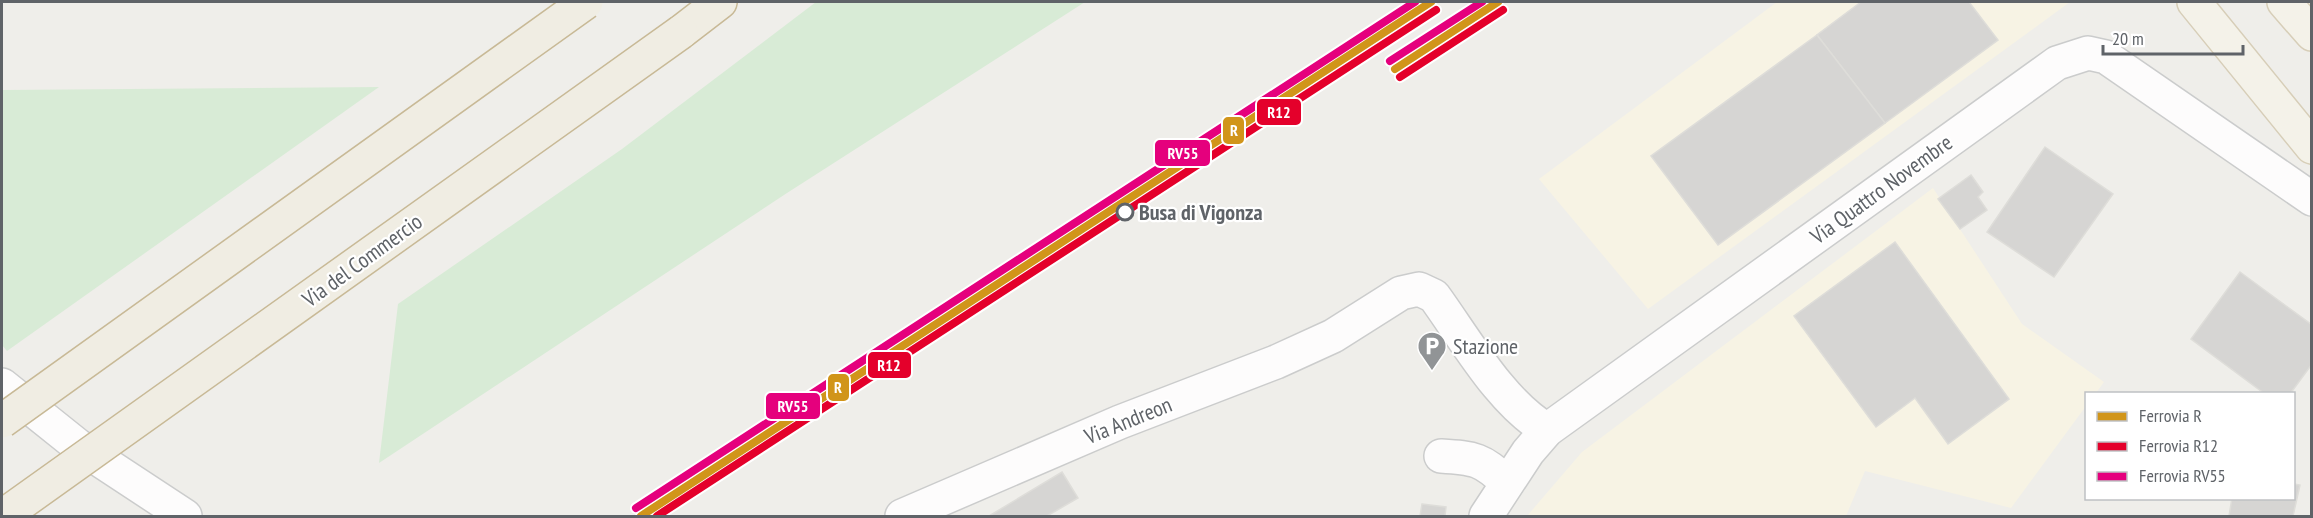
<svg xmlns="http://www.w3.org/2000/svg" width="2313" height="518" viewBox="0 0 2313 518" font-family="'PT Sans Narrow',sans-serif">
  <rect width="100%" height="100%" fill="#efeeea"/>
  <g fill="#f7f3e4">
    <polygon points="1777,2 2070,2 1648,309 1539,179"/>
    <polygon points="1933,188 2022,324 2104,382 2096,393 2086,394 2086,406 2011,508 1865,471 1846,516 1527,516 1582,452"/>
  </g>
  <g fill="#d8ebd6">
    <polygon points="816,2 1085,2 787,193 379,463 398,304 622,149"/>
    <polygon points="379,87 7,351 2,345 2,90"/>
  </g>
  <g fill="#d6d5d3" stroke="#deddd9" stroke-width="1.5">
    <polygon points="1861,2 1969,2 1998,40 1885,123 1817,35"/>
    <polygon points="1817,35 1885,123 1718,245 1651,156"/>
    <polygon points="2045,147 2113,194 2054,277 1987,232"/>
    <polygon points="1971,175 1983,192 1978,197 1987,210 1960,229 1938,199"/>
    <polygon points="1895,242 2009,399 1948,444 1915,398 1876,427 1794,316"/>
    <polygon points="2240,272 2312,325 2312,364 2290,394 2265,394 2191,339"/>
    <polygon points="1062,472 1078,498 1047,516 989,516"/>
    <polygon points="2294,484 2300,485 2293,516 2229,516 2232,498 2294,498"/>
    <polygon points="1422,504 1446,507 1445,516 1420,516"/>
  </g>
  <g fill="none" stroke-linecap="round" stroke-linejoin="round">
    <g stroke="#cbcccc" stroke-width="36">
      <g id="minor">
        <polyline points="2,385 77,445 185,516"/>
        <path d="M1441 456C1474 458 1483 459 1507 483"/>
        <path d="M902 516 1120 422 1276 362 1333 336 1401 293 1419 289 1434 296C1466 340 1500 402 1547 430"/>
        <polyline points="1486,516 1528,452 1547,430 2057,63 2088,53 2106,57 2312,199"/>
      </g>
    </g>
    <g stroke="#d7ceb8" stroke-width="36">
      <g id="major">
        <polyline points="2194,2 2312,147"/>
        <polyline points="2284,2 2312,34"/>
      </g>
    </g>
    <g stroke="#c8b996" stroke-width="36">
      <polyline id="highway" points="681,32 720,2"/>
    </g>
    <use href="#minor" stroke="#fdfcfc" stroke-width="33"/>
    <use href="#major" stroke="#f4f2e9" stroke-width="33"/>
    <use href="#highway" stroke="#f0ede3" stroke-width="33"/>
    <g stroke="#c8b996" stroke-width="36" stroke-linecap="butt">
      <g id="highway-bridge">
        <polyline points="2,421 586,2"/>
        <polyline points="3,516 681,32"/>
      </g>
    </g>
    <use href="#highway-bridge" stroke="#f0ede3" stroke-width="33"/>
    <g stroke="#fff" stroke-width="12">
      <g id="rail-1">
        <polyline points="1395,69 1498,2"/>
        <polyline points="641,516 1431,2"/>
      </g>
    </g>
    <g stroke="#fff" stroke-width="12">
      <g id="rail-2">
        <polyline points="1400,77 1503,10"/>
        <polyline points="657,516 1436,10"/>
      </g>
    </g>
    <g stroke="#fff" stroke-width="12">
      <g id="rail-3">
        <polyline points="1390,61 1482,2"/>
        <polyline points="636,508 1415,2"/>
      </g>
    </g>
    <use href="#rail-1" stroke="#d1951a" stroke-width="8"/>
    <use href="#rail-2" stroke="#e4002b" stroke-width="8"/>
    <use href="#rail-3" stroke="#e5007d" stroke-width="8"/>
  </g>
  <defs>
    <g id="parking-pin" transform="scale(1.5)"><path d="M0 17L-7.5 6A9.5 9.5 0 1 1 7.5 6Z" fill="#919496" stroke="#fff"/><path d="M-3.5-5.5H1a3.5 3.5 0 0 1 0 7H-1V5.5H-3.5ZM-1-3.4V-.6H.8a1.4 1.4 0 0 0 0-2.8Z" fill="#fff"/></g>
  </defs>
  <g fill-rule="evenodd">
    <use href="#parking-pin" x="1432" y="346"/>
  </g>
  <circle fill="#fff" stroke="#5f6368" stroke-width="3" cx="1125" cy="212" r="8"/>
  <g text-anchor="middle" stroke-width="4.5" stroke-linejoin="round" paint-order="stroke">
    <g font-size="22" fill="#5f6368" stroke="#fff">
      <text transform="translate(1881 189) rotate(-36)" y="8">Via Quattro Novembre</text>
      <text transform="translate(362 260) rotate(-36)" y="8">Via del Commercio</text>
      <text transform="translate(1128 420) rotate(-22)" y="8">Via Andreon</text>
    </g>
    <g font-size="22" font-weight="bold" fill="#5f6368" stroke="#fff" text-anchor="start">
      <text x="1139" y="220">Busa di Vigonza</text>
    </g>
    <g font-size="22" fill="#5f6368" stroke="#fff" text-anchor="start">
      <text x="1453" y="354">Stazione</text>
    </g>
  </g>
  <g stroke="#fff" stroke-width="2">
    <rect x="1256" y="98" width="46" height="28" rx="6" fill="#e4002b"/>
    <rect x="1222" y="116" width="23" height="29" rx="6" fill="#d1951a"/>
    <rect x="1154" y="139" width="57" height="28" rx="6" fill="#e5007d"/>
    <rect x="867" y="351" width="45" height="28" rx="6" fill="#e4002b"/>
    <rect x="827" y="373" width="23" height="29" rx="6" fill="#d1951a"/>
    <rect x="765" y="392" width="56" height="28" rx="6" fill="#e5007d"/>
  </g>
  <g font-size="16" text-anchor="middle" font-weight="bold" fill="#fff">
    <text x="1279" y="118">R12</text>
    <text x="1234" y="136">R</text>
    <text x="1183" y="159">RV55</text>
    <text x="889" y="371">R12</text>
    <text x="838" y="393">R</text>
    <text x="793" y="412">RV55</text>
  </g>
  <rect width="2313" height="518" fill="none" stroke="#5f6368" stroke-width="6"/>
  <rect x="2085" y="392" width="210" height="108" fill="#ffffff" stroke="#bfc1c3" stroke-width="1.5"/>
  <rect x="2097" y="412" width="30" height="9" fill="#d1951a" stroke="#bfc1c3" stroke-width="1.5"/>
  <text x="2139" y="422" font-size="18" fill="#5f6368">Ferrovia R</text>
  <rect x="2097" y="442" width="30" height="9" fill="#e4002b" stroke="#bfc1c3" stroke-width="1.5"/>
  <text x="2139" y="452" font-size="18" fill="#5f6368">Ferrovia R12</text>
  <rect x="2097" y="472" width="30" height="9" fill="#e5007d" stroke="#bfc1c3" stroke-width="1.5"/>
  <text x="2139" y="482" font-size="18" fill="#5f6368">Ferrovia RV55</text>
  <path d="M2103 45v9h140v-9" fill="none" stroke="#5f6368" stroke-width="3"/>
  <text x="2112" y="45" font-size="18" fill="#5f6368" stroke="#ffffff" stroke-width="4.5" paint-order="stroke">20 m</text>
</svg>
